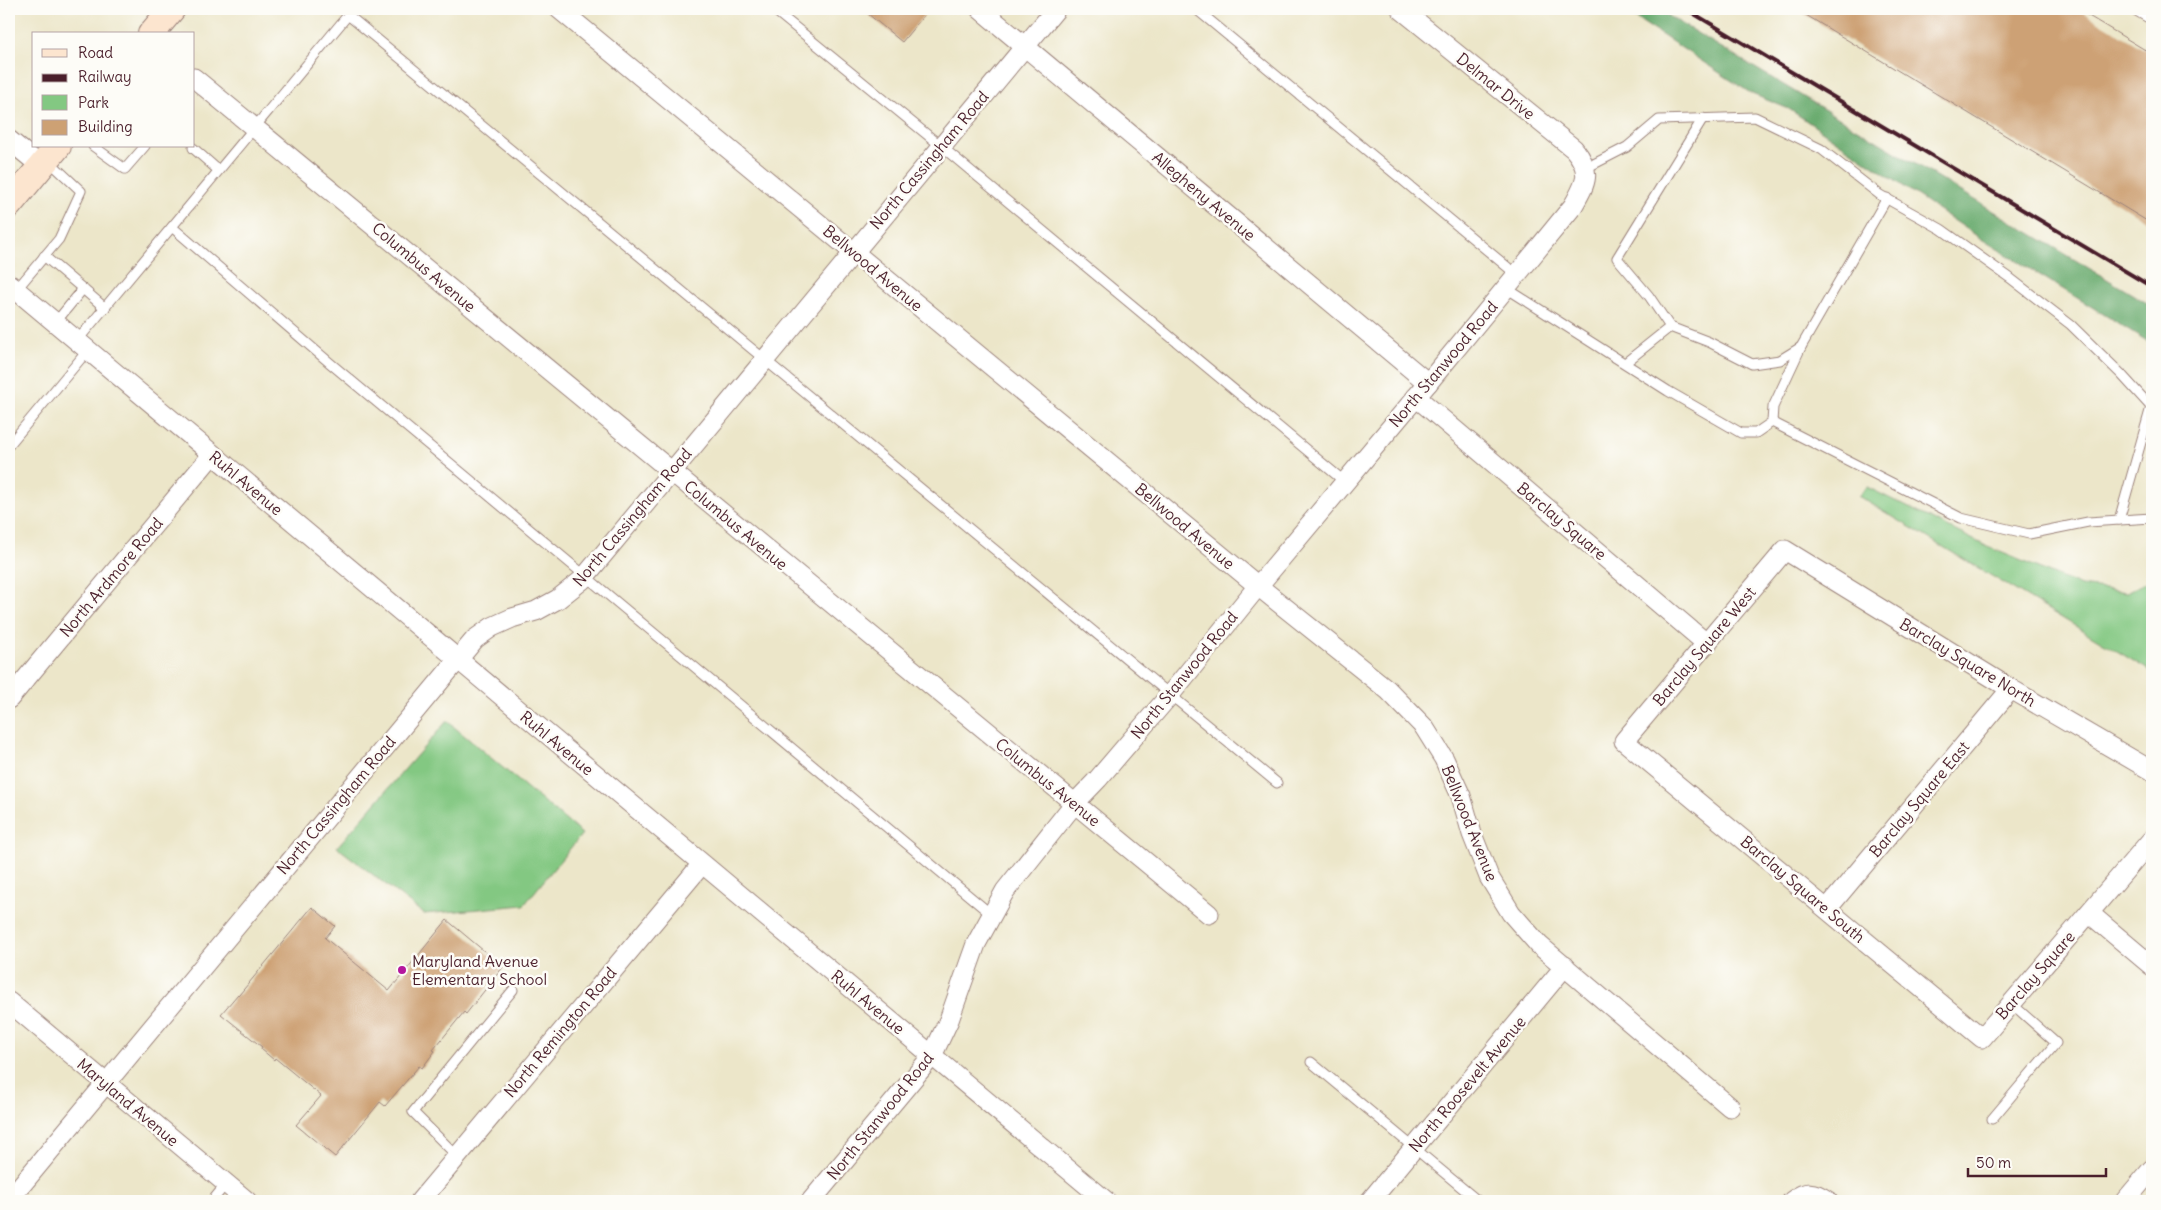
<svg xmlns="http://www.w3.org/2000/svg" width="2161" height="1210" viewBox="0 0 2161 1210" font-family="Delius,sans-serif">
  <rect width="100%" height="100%" fill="#fdfcf7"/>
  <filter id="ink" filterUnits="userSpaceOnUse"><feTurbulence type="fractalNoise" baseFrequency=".02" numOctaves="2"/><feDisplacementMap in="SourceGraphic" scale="10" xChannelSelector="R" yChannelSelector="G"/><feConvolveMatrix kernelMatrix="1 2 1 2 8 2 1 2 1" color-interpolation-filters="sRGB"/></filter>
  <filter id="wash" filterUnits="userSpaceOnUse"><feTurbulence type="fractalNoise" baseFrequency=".0096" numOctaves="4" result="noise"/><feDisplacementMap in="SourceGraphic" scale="20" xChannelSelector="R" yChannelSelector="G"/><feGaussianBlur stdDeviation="1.12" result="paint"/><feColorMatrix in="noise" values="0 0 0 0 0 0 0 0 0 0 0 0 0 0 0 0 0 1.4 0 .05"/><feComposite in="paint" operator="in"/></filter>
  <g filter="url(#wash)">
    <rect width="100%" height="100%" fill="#ece6c9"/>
    <g fill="#83c882" stroke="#667456">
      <polygon points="1867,487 1986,546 2081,586 2127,592 2152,579 2152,672 1858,496"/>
      <polygon points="447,721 582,834 524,905 424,914 337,847"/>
    </g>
    <polygon fill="#6aac70" stroke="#5a664e" points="1622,9 1657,9 2152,306 2152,344 1983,240 1789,109 1752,94"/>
    <g id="blocks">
      <g fill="#cda174">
        <polygon points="862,9 929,9 902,42"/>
        <polygon points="1796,9 2077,9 2152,54 2152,224"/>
        <polygon points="312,907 335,926 325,938 389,991 447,920 503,967 466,1014 464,1012 433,1050 435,1051 422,1068 419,1066 385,1106 380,1102 335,1157 296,1125 321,1096 275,1058 274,1060 261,1049 262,1047 221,1014 238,994 239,995"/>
      </g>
    </g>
  </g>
  <g filter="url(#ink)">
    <use href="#blocks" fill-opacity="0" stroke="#9b827a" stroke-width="1"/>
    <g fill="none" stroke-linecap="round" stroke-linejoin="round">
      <g stroke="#9b827a" stroke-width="11">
        <g id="lane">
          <polyline points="773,9 941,146 1345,482"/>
          <polyline points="1196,9 1517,275"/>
          <polyline points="2133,9 2152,20"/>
          <polyline points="348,15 1277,783"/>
          <polyline points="93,146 125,169 145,146"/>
          <polyline points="193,148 218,170"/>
          <polyline points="1586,168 1627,147 1659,120 1755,117 1821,149 1880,195 1941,229 2010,278 2071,325 2121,374 2152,408"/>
          <polyline points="172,227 330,363 992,915"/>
          <polyline points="44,256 83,289 55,323"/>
          <polyline points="1506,288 1668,391 1741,433 1756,433 1772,422 1961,518 2029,534 2088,522 2152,518"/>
          <polyline points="83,289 105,308"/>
          <polyline points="16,290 59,239 81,191 49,161"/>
          <polyline points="1670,327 1649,296 1617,258 1703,118"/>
          <polyline points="77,341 353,9"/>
          <polyline points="1625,363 1670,327 1709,342 1752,364 1780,360 1801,347 1887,198"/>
          <polyline points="1772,422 1773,407 1801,347"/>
          <polyline points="9,445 88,350"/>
          <polyline points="2119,520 2151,407"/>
          <polyline points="1311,1062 1478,1201"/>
          <polyline points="1992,1119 2056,1043 2011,1003"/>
          <polyline points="457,1156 413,1112 513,990"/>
          <polyline points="212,1201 226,1184"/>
        </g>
      </g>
      <g stroke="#9b827a" stroke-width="21">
        <g id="street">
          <polyline points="559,9 1258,586 1388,690 1424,727 1444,759 1461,796 1472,834 1489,877 1511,913 1539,945 1730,1107"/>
          <polyline points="980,9 1428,383"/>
          <polyline points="194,78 1209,914"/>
          <polyline points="9,140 41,166"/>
          <polyline points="9,284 1106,1201"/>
          <polyline points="1416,397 1707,644"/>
          <polyline points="9,699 212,455"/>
          <polyline points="2152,771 2011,689 1785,550 1624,741 1982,1038 2152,839"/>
          <polyline points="1827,909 2011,689"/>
          <polyline points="2089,913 2152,966"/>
          <polyline points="9,1002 247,1201"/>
          <polyline points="9,1200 475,639 492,627 512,618 536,611 558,599 582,580 1056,9"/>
          <polyline points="420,1201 702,864"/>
          <path d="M811 1201 932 1056 949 1020 976 944 1005 891 1074 804 1098 779 1169 696 1258 586 1428 383 1573 206C1586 183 1593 172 1574 149L1401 9"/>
          <polyline points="1370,1201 1565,966"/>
          <path d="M1792 1201C1806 1190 1814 1191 1828 1201"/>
          <polyline points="2125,1201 2152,1169"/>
        </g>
      </g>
      <g stroke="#9b827a" stroke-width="28">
        <g id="secondary">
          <polyline points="151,34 172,9"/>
          <polyline points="9,205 58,146"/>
        </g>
      </g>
      <use href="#lane" stroke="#fff" stroke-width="9"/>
      <use href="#street" stroke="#fff" stroke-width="19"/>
      <use href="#secondary" stroke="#fce5cf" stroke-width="26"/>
      <polyline stroke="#4a1f2b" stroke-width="4" points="1686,9 2152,287"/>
    </g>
  </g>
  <circle fill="#b5179e" stroke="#fdfcf7" stroke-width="2" cx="402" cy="970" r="5"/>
  <g text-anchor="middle" stroke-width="5" stroke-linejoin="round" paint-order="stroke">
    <g font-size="16" fill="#4a1f2b" stroke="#fdfcf7">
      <text transform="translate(1496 86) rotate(39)" y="6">Delmar Drive</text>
      <text transform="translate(929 160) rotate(-50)" y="6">North Cassingham Road</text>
      <text transform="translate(1204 196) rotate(40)" y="6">Allegheny Avenue</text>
      <text transform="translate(424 267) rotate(40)" y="6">Columbus Avenue</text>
      <text transform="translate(873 268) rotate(40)" y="6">Bellwood Avenue</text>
      <text transform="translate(1443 364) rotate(-50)" y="6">North Stanwood Road</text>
      <text transform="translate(246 483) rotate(40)" y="6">Ruhl Avenue</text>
      <text transform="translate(632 517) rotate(-50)" y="6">North Cassingham Road</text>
      <text transform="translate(1562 521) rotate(40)" y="6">Barclay Square</text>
      <text transform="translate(736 525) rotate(40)" y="6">Columbus Avenue</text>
      <text transform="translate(1185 526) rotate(40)" y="6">Bellwood Avenue</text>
      <text transform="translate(111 577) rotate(-50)" y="6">North Ardmore Road</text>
      <text transform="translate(1704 646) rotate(-50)" y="6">Barclay Square West</text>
      <text transform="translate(1968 662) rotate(31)" y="6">Barclay Square North</text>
      <text transform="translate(1184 675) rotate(-51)" y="6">North Stanwood Road</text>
      <text transform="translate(557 743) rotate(40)" y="6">Ruhl Avenue</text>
      <text transform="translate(1048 782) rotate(39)" y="6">Columbus Avenue</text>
      <text transform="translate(1919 799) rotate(-50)" y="6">Barclay Square East</text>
      <text transform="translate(336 805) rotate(-50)" y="6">North Cassingham Road</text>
      <text transform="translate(1470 823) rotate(68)" y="6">Bellwood Avenue</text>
      <text transform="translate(1803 889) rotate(40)" y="6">Barclay Square South</text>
      <text transform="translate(2035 975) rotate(-49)" y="6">Barclay Square</text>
      <text transform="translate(868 1002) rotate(40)" y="6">Ruhl Avenue</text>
      <text transform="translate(560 1032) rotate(-50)" y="6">North Remington Road</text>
      <text transform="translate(1467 1084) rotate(-50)" y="6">North Roosevelt Avenue</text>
      <text transform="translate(128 1102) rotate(40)" y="6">Maryland Avenue</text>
      <text transform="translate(880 1116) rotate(-51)" y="6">North Stanwood Road</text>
    </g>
    <g font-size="16" fill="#4a1f2b" stroke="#fdfcf7" text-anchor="start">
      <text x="412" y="967">Maryland Avenue<tspan x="412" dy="18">Elementary School</tspan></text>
    </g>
  </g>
  <rect width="2161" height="1210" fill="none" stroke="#fdfcf7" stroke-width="30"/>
  <rect x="32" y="32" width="162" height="115" fill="#fdfcf7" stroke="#b5a4a5"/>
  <rect x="42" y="49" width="25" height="8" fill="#fce5cf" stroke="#b5a4a5"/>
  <text x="78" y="58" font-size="15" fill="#4a1f2b">Road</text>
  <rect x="42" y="74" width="25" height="8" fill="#4a1f2b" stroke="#b5a4a5"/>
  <text x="78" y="82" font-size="15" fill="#4a1f2b">Railway</text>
  <rect x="42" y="95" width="25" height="15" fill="#83c882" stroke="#b5a4a5"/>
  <text x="78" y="108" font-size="15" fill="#4a1f2b">Park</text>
  <rect x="42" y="120" width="25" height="15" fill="#cda174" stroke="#b5a4a5"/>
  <text x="78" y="132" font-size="15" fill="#4a1f2b">Building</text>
  <path d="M1968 1168v8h138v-8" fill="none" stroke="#4a1f2b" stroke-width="2.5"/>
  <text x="1976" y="1168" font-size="15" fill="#4a1f2b" stroke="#fdfcf7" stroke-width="4" paint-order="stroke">50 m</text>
</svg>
